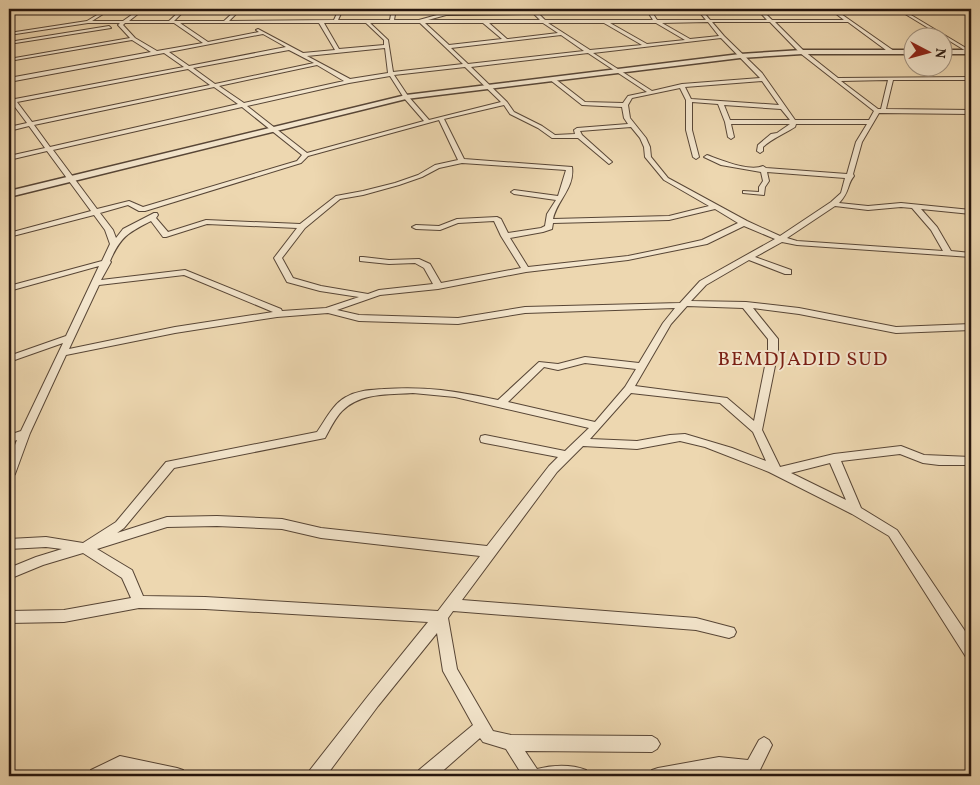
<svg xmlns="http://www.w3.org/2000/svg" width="980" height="785" viewBox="0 0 980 785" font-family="Vollkorn,serif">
  <rect width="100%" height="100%" fill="#edd7b0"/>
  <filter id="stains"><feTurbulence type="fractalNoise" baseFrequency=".004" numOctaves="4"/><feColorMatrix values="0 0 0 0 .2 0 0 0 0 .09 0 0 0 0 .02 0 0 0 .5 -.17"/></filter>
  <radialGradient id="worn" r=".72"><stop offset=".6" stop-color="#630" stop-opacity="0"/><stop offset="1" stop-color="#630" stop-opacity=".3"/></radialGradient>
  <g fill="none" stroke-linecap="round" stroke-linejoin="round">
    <g stroke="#584636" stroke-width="2">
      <g id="minor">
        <polygon points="21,9 28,9 9,13 9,11"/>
        <path d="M107 9H111L92 21H123L140 9H144L129 21H169L182 9H186L174 21H224L237 9H241L229 21 334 20 339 9H343L338 20H390L392 9H396L394 20H419L444 13V9H448V13L523 12 540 9 536 11 545 20H653L646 9H650L657 20H706L697 9H701L710 20H767L757 9H761L772 20H844L830 9H834L894 51V53H890L848 22H775L804 51 838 78 971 77V80H893L886 109 971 110V114L879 113 862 142 853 174 854 176C847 184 850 192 839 203L868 206 901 203 971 210V214L921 209 937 227 951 251 971 253V257L797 245 782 242 755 257 791 270V274H785L749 260 706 285 691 301 746 302 799 308 896 327 971 324V330L896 333 799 314 753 308 778 339V351L762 430 780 467 834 454 901 446 924 455 971 457V465H939L923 463 900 454 841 461 861 508 897 530 971 640V658L966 657 889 536 852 514 769 472 705 447 680 441 637 449 583 446 557 472 462 600 696 618 734 628 736 632 734 636 729 638 696 630 453 611 448 618 457 669 493 731 511 735 652 736 657 739 660 744 657 749 652 752 525 751 537 769C552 765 571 764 586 770L588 776H523L506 749 483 742 480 738 437 776H417L419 770 473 725 443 671 437 633 378 706 326 776H308L310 770 368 696 428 622 205 609 139 608 64 622 9 623V611L64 610 131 598 122 578 83 553 43 565 9 579V568L36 557 62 549 46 547 9 549V539L46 537 83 543 116 522 166 462 317 432C326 419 333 404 346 397 358 390 371 390 384 389 426 386 456 391 498 400L539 362 558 364 585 357 639 363 663 323 675 308 525 313 458 324 359 321 328 313 277 317 175 333 66 355 30 433 15 474 13 477 9 478V460L17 440 9 443V435L21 431 63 343 9 362V356L66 336 99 266 9 291V286L102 261 110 244 105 230 94 215 9 237V233L91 211 47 151 9 160V156L45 148 29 126 9 131V127L27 123 12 103 9 104 10 100 9 93 15 99 184 67 164 53 9 82V78L151 52 132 40 9 61V59L130 38 118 25 120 23H88L9 35V33L87 21ZM532 12 540 20H428L446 15 523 14ZM708 22 719 36 690 39 662 23ZM712 22H770L800 53 874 111 869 120H795L762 73 724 36ZM125 23H174L203 43 157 51 135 38 123 25ZM180 23H319L335 50 303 53 258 29 256 30 259 32 208 42ZM324 23H366L384 40V45L339 49ZM370 23H420L463 64 393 72 388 40ZM425 23H483L502 39 449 45ZM489 23H543L558 33 507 39ZM548 23H604L642 45 590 50ZM610 23H656L685 40 647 44ZM263 34 286 47 189 66 169 52ZM561 35 584 51 468 64 451 48ZM721 38 760 78 682 84 652 91 593 53ZM385 48 388 73 350 79 307 56ZM289 50 314 63 215 84 193 68ZM588 53 647 92 628 96 623 103 585 102 554 78 549 79 582 105 622 107 624 118 628 124 577 128 574 130 575 134 555 135 542 126 514 112 507 102 471 67ZM317 65 344 81 244 103 219 86ZM465 67 501 102 429 120 408 96 394 75ZM188 69 210 85 32 122 17 102ZM390 76 404 98 424 121 307 153 247 106 349 83ZM888 80 881 109H878L841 81ZM762 81 779 105 691 99 685 87ZM214 87 238 104 50 147 34 125ZM680 88 686 100V130L693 157 696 159 699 157 692 130V102L718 104 725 122 728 137 731 139 734 137 731 124H790L777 133 771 134 758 145 757 151 760 153 763 151V147C773 138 784 134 795 127L796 124H867L856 142 847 174 766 168 763 166C749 172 721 160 707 155L704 157 721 165 761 172 763 181 759 187V192L743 191V193L764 195 765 187 769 181 767 172 845 178 841 193 831 202 780 236 747 221 668 178 651 157 650 147 646 138 630 118 628 105 632 98ZM504 105 510 114 538 128 552 138H578L609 164 612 162 611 161 582 135 580 131 631 127 640 138 644 147 645 157 664 180 709 206 669 216 553 219C557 200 575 188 572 167L464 159 444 119ZM724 105 781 109 790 120H730ZM242 107 302 155 297 161 143 207 129 201 97 209 53 150ZM439 120 458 160 435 165 418 175 395 183 363 191 336 196 300 224 206 220 168 232 156 218 158 215 157 213H154L123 229 116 238 113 230 100 213 128 205 139 211H145L301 163 308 156ZM462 163 566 170 558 196 514 190 511 192 514 194 556 200 547 214 545 226 541 228 508 233 501 219 497 217 457 219 439 226 416 225 412 227 416 229 440 230 458 223 494 221 501 236 521 268 441 283 430 264 419 259 389 260 363 257H360V261L389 264 415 263 424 268 433 284 379 290 368 294 321 286 293 278 282 258 305 228 340 199 363 195 399 185 422 177 439 168ZM835 206 868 210 901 207 912 208 931 230 943 251 797 241 787 238ZM715 209 738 223 702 240 662 249 628 256 528 267 510 238 543 232 552 229 553 223 669 220ZM151 221 163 237H166L207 224 297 228 274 258 287 282 320 291 359 297 326 308 282 311 281 309 185 270 101 280 111 262 110 261C121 236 128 233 151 221ZM744 226 775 239 700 281 680 303 525 307 458 318 359 315 337 310 380 295 438 289 526 272 628 260 662 253 707 244ZM184 275 273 312 175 327 69 349 99 285ZM687 306 743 308 768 339V351L754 421 727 398 635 386 671 324ZM585 363 636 369 625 387 595 422 508 402 544 367 558 370ZM413 393 455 397 589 428 565 451 485 435 481 436 480 439 481 442 485 443 558 457 549 466 487 546 321 528 282 519 217 516 167 517 117 533 124 528 174 468 325 438C330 429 335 418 342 411 361 392 388 395 413 393ZM631 393 720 403 753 432 766 461 732 448 685 434 670 435 637 441 590 439ZM830 463 846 500 791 473ZM217 526 282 529 321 538 480 556 438 611 205 597 143 596 132 570 97 549 167 527Z"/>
        <polygon points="897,9 901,9 971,51 971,54"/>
        <polygon points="967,9 971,9 971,11"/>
        <polygon points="109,26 111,28 9,44 9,42"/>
        <polygon points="764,737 769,740 772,745 758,774 752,776 719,773 701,776 650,776 652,770 658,768 719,757 748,760 759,740"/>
        <polygon points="120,756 177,768 183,770 185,776 141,776 121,772 113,776 89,776 91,770"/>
      </g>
    </g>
    <g stroke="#584636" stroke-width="3">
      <g id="tertiary">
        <polygon points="802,50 912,50 912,54 802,54 740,58 406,99 9,197 9,191 406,95 740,54"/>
        <rect x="942" y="50" width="29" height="4"/>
      </g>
    </g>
    <use href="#minor" fill="#f3e5cc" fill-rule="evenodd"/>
    <use href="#tertiary" fill="#f3e5cc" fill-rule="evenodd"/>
  </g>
  <g text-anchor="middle" stroke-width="4" stroke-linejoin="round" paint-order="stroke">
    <g font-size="20" letter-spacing="1" fill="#7a1f14" stroke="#f3e5cc">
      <text x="803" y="365">BEMDJADID SUD</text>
    </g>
  </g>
  <rect width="980" height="785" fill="none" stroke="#edd7b0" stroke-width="30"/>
  <rect x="10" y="10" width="960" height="765" fill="none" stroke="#26160e" stroke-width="2.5"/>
  <rect x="15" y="15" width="950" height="755" fill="none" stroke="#26160e"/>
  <g transform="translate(928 52) rotate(96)"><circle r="24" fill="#f3e5cc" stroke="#a19280"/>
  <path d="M0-4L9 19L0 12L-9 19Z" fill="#8f2418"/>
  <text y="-8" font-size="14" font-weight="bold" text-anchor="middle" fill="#26160e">N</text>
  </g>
  <rect width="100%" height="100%" filter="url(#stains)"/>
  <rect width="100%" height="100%" fill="url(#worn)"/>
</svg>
